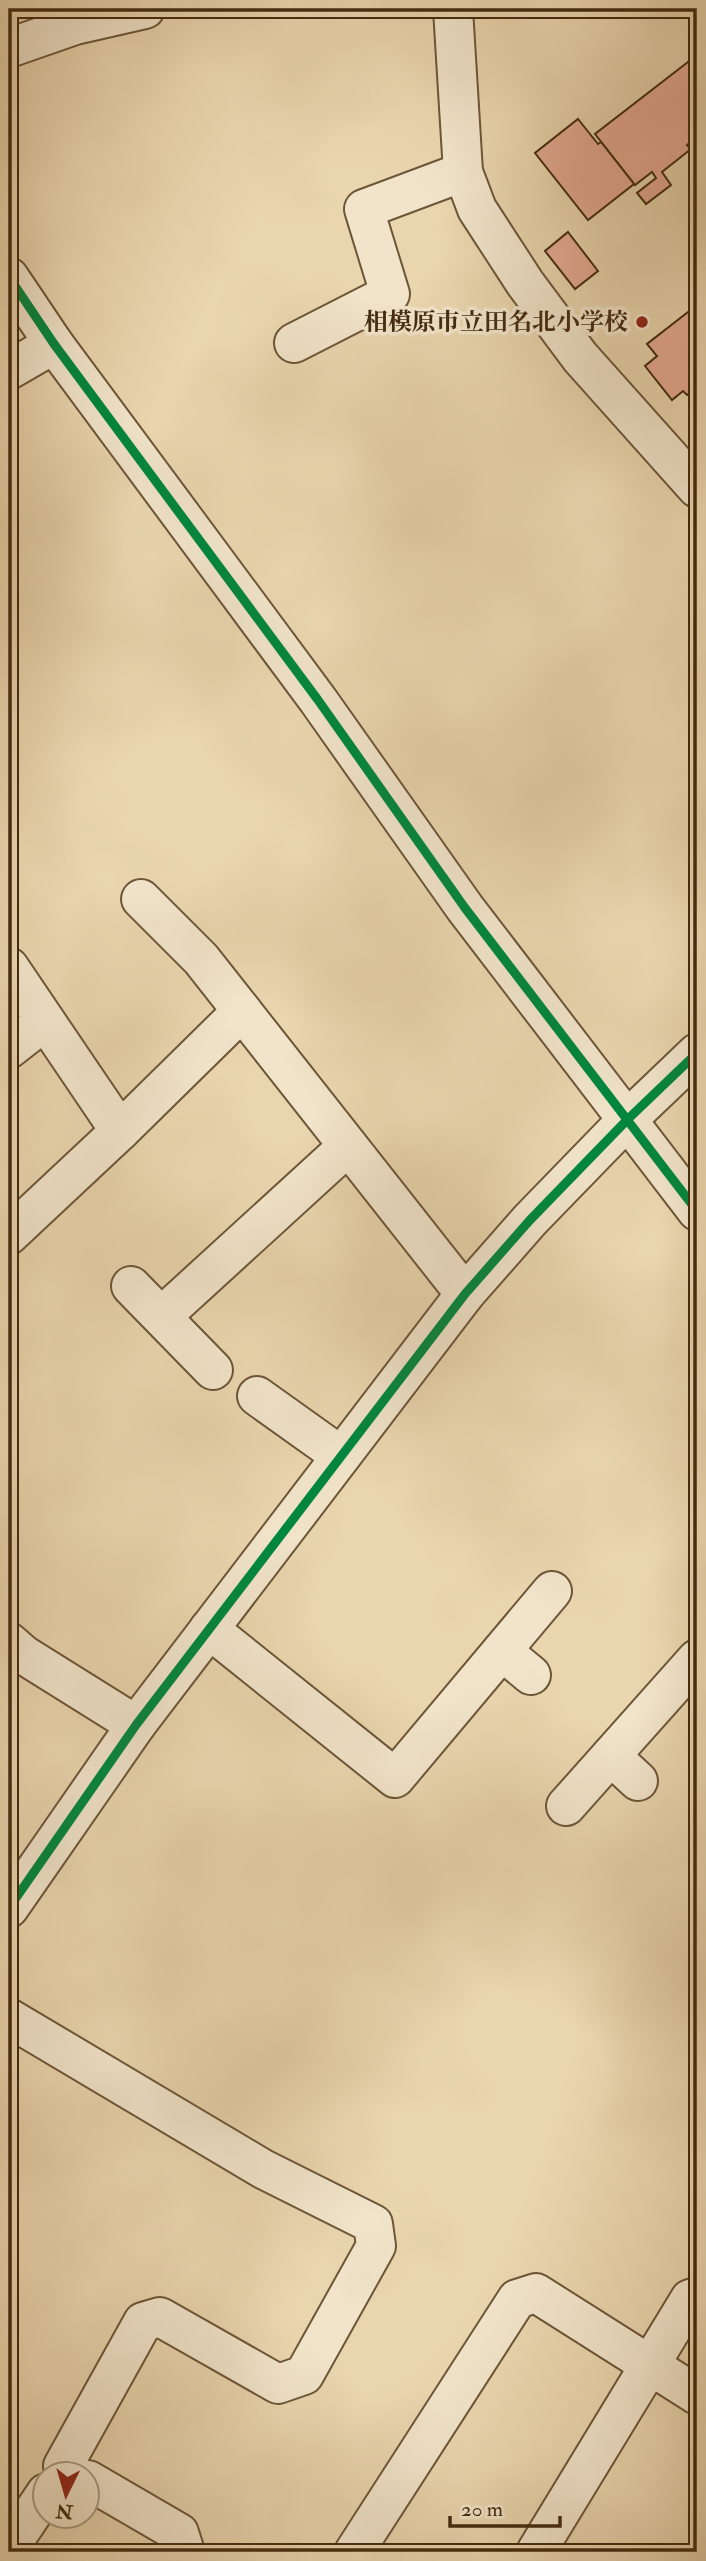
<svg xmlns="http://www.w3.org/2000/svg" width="706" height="2561" viewBox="0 0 706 2561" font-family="'IM FELL Double Pica','Noto Serif JP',serif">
  <rect width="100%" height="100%" fill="#e9d5ae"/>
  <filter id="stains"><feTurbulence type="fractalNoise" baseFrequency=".00286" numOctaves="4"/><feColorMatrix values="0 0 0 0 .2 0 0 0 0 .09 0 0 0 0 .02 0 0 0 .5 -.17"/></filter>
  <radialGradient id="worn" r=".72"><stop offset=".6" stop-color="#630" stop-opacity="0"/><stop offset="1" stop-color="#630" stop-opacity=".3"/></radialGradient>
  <g fill="#e5aa93" stroke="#432b10" stroke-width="2">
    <polygon points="697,55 697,137 687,145 691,149 662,172 671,185 646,204 637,193 656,178 652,172 635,185 595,134"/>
    <polygon points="578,119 598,144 601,142 634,184 588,220 535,153"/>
    <polygon points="568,232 598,271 575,289 545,251"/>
    <polygon points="697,305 697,387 687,395 683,391 672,400 645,366 657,356 647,344"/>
  </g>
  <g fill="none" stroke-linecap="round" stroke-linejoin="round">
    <g stroke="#6c5638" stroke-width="42">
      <g id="minor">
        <polyline points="453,9 463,172 477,209 525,283 580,357 697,488"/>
        <polyline points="9,48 75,25 145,9"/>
        <polyline points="9,277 54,344 318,700 465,908 697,1211"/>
        <polyline points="294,343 390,294 364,209 463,172"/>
        <polyline points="9,370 54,344"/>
        <polyline points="141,899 201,959 465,1294"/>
        <polyline points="9,967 120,1131"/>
        <polyline points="9,1049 45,1021"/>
        <polyline points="9,1235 120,1131 242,1011"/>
        <polyline points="131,1286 213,1370"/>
        <polyline points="162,1316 348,1146"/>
        <polyline points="257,1396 341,1456"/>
        <polyline points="209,1629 395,1778 552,1591"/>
        <polyline points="9,1642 24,1655 136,1725"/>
        <polyline points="502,1651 531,1675"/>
        <polyline points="611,1756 638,1781"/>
        <polyline points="566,1806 697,1659"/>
        <polyline points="9,1908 136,1725 465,1294 530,1220 628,1119 697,1053"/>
        <polyline points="9,2018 263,2169 373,2224 376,2246 304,2375 278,2384 160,2317 143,2322 63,2466"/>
        <polyline points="88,2480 179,2533 185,2552"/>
        <polyline points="9,2548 46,2493"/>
        <polyline points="354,2552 517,2299 536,2293 697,2395"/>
        <polyline points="536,2552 690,2299 697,2297"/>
      </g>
    </g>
    <use href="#minor" stroke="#f1e4ca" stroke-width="38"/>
    <g stroke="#f1e4ca" stroke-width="13">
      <g id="cycleway">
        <polyline points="9,277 54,344 318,700 465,908 697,1211"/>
        <polyline points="9,1908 136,1725 465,1294 530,1220 628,1119 697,1053"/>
      </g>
    </g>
    <use href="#cycleway" stroke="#00873e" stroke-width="9"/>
  </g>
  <circle fill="#8f2418" stroke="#f1e4ca" stroke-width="2.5" cx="642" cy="322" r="7"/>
  <g text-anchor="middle" stroke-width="7" stroke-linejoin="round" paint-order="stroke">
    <g font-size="24" font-weight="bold" fill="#432b10" stroke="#f1e4ca" text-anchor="end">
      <text x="628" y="330">相模原市立田名北小学校</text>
    </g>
  </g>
  <rect width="706" height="2561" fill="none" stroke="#e9d5ae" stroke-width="35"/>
  <rect x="10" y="10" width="685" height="2540" fill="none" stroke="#432b10" stroke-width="3.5"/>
  <rect x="18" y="18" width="671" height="2526" fill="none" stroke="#432b10" stroke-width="2"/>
  <g transform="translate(66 2495) rotate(185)"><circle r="33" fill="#f1e4ca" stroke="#ab9a80" stroke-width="2"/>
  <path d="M0-5L12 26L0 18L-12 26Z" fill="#8f2418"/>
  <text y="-10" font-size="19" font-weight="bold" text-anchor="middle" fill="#432b10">N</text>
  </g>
  <path d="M450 2516v10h110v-10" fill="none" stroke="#432b10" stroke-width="3.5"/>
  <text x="461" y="2516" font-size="21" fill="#432b10" stroke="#f1e4ca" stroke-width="5" paint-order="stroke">20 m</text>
  <rect width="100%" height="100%" filter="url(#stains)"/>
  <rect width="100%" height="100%" fill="url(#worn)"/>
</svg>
